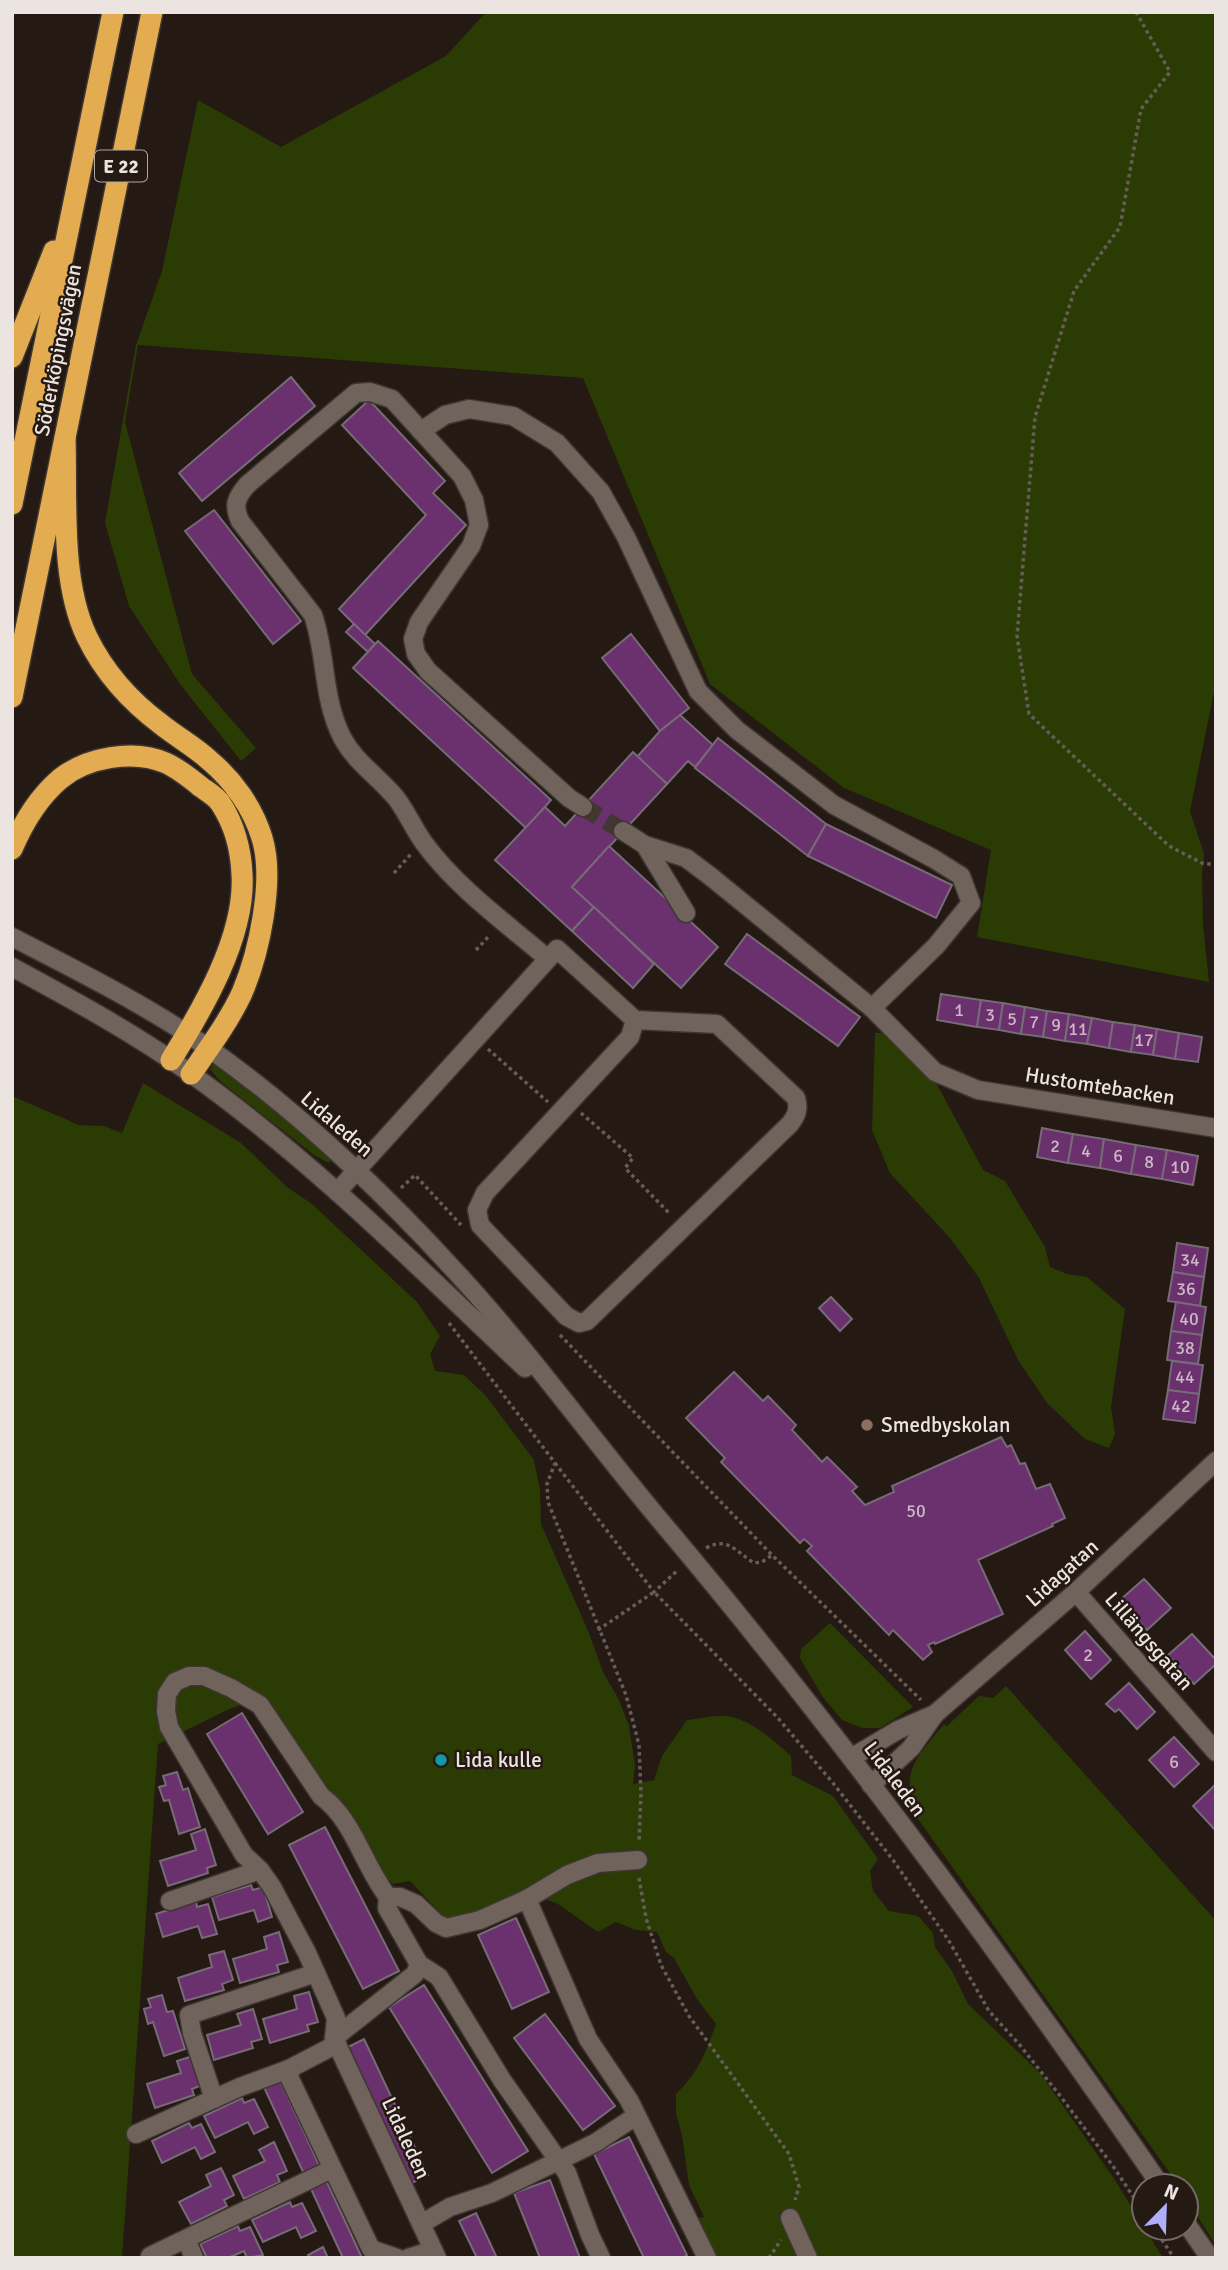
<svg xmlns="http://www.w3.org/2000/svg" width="1228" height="2270" viewBox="0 0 1228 2270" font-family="Signika,sans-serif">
  <rect width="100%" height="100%" fill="#241913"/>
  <g fill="#2a3c04">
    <polygon points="486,12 1216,12 1216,682 1190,811 1204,854 1202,874 1203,924 1209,982 977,937 991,850 844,788 710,684 583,378 138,345 125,422 192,674 256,748 241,761 180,684 129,606 105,523 136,345 162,271 198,100 281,147 446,56"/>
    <polygon points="875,1033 886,1033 933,1077 983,1170 1005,1181 1045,1247 1050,1267 1067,1274 1087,1277 1125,1309 1111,1407 1115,1434 1109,1448 1085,1439 1047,1403 1018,1360 979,1278 950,1238 890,1173 872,1130"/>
    <polygon points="214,1063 287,1120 332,1159 329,1163 314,1155 220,1081 210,1069"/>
    <path d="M143 1083 241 1143 287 1187 312 1204 417 1302 440 1336 430 1354 435 1371 464 1375 486 1396 534 1460 540 1490 541 1524 589 1633 603 1672 619 1700 629 1726 635 1765 633 1784 654 1780 662 1756 687 1720C698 1719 709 1716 720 1716 747 1715 772 1739 791 1756L792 1775 833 1796 878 1859 870 1871 873 1891 889 1911 918 1916 933 1933 935 1947 952 1971 968 2004 1040 2073 1115 2180 1163 2258H691L704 2251 688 2219 704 2217 689 2185 682 2135 676 2113V2094C700 2070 704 2056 716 2024L697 1999 674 1958 666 1952 657 1932 636 1930 616 1922 598 1932 558 1904 543 1898 447 1920 410 1881 393 1884 377 1868 334 1799 258 1692 259 1698 227 1710 158 1744 122 2258H12V1096L79 1125 104 1126 122 1133Z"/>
    <polygon points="830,1623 913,1707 880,1728 863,1728 842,1720 822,1696 800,1658 801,1649"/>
    <path d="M1006 1686 1216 1921V2246L1186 2198V2186H1179L918 1819C899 1771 915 1760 944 1724L947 1726 979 1696 993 1698Z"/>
  </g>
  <g fill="#6b306e" stroke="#766b76" stroke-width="2">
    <polygon points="291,377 315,406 202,501 179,473"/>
    <polygon points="369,400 445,481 433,493 466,525 365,635 339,609 426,515 342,425"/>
    <polygon points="214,510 301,621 273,644 185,531"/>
    <polygon points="354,624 375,644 368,652 346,632"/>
    <polygon points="631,634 689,708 660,731 602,658"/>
    <polygon points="378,641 551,800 526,828 353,668"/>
    <polygon points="680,715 713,745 695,767 688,761 667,784 637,757 660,731"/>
    <polygon points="718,738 826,824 808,856 695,768"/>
    <polygon points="633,752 667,784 572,887 594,907 572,931 495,860 545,807 565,826"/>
    <polygon points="826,824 952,885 936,918 808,856"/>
    <polygon points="609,846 718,947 681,988 572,887"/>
    <polygon points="594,907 654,964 633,988 572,931"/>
    <polygon points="747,934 860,1017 838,1046 725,964"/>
    <polygon points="941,994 981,1000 977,1027 937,1020"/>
    <polygon points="981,1000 1003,1003 999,1030 977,1027"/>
    <polygon points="1003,1003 1025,1007 1021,1034 999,1030"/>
    <polygon points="1025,1007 1047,1011 1043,1037 1021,1034"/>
    <polygon points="1047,1011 1069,1014 1065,1041 1043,1037"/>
    <polygon points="1069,1014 1092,1018 1087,1044 1065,1041"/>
    <polygon points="1092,1018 1113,1022 1109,1048 1087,1044"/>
    <polygon points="1113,1022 1135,1025 1131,1052 1109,1048"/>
    <polygon points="1135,1025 1157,1029 1153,1055 1131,1052"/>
    <polygon points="1157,1029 1179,1033 1175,1059 1153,1055"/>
    <polygon points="1179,1033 1202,1037 1198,1062 1175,1059"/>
    <polygon points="1042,1128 1073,1134 1068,1163 1037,1157"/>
    <polygon points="1073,1134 1104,1139 1100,1168 1068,1163"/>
    <polygon points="1104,1139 1136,1145 1131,1174 1100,1168"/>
    <polygon points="1136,1145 1167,1150 1162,1179 1131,1174"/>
    <polygon points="1167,1150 1198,1156 1193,1185 1162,1179"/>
    <polygon points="1177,1243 1208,1248 1204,1277 1173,1272"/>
    <polygon points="1173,1272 1204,1277 1200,1306 1168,1301"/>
    <polygon points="831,1297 852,1319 840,1331 819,1308"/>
    <polygon points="1176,1302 1206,1307 1202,1335 1171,1331"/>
    <polygon points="1171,1331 1202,1335 1198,1364 1167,1360"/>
    <polygon points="1172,1361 1203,1365 1199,1394 1168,1390"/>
    <polygon points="734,1372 763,1401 768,1396 796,1425 792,1430 822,1462 827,1457 857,1487 852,1491 865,1505 894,1492 892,1486 1001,1437 1007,1447 1011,1445 1020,1464 1025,1463 1036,1489 1050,1484 1065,1518 1052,1524 1053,1526 978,1560 1003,1614 935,1644 934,1642 928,1645 932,1652 923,1660 893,1630 889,1635 807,1551 812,1546 804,1539 800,1543 721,1462 725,1458 686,1418"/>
    <polygon points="1168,1390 1199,1394 1195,1423 1163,1419"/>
    <polygon points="1144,1579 1171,1608 1147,1630 1120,1600"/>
    <polygon points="1085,1631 1111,1660 1091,1679 1065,1650"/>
    <polygon points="1192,1634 1216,1660 1216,1664 1194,1684 1168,1655"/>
    <polygon points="1129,1683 1155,1712 1137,1729 1119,1709 1115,1712 1106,1704"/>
    <polygon points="242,1713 303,1812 268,1834 207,1734"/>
    <polygon points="1174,1737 1199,1764 1174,1787 1149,1760"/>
    <polygon points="177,1772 183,1790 188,1788 200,1827 179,1834 169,1800 164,1801 159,1787 166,1785 163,1776"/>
    <polygon points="1214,1786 1216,1788 1216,1831 1193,1806"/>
    <polygon points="325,1827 399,1971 363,1989 289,1845"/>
    <polygon points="205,1829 216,1865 207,1868 208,1873 168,1886 160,1861 196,1850 191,1834"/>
    <polygon points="251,1885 253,1890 263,1887 272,1917 258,1922 254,1910 219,1920 212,1897"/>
    <polygon points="196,1901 197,1907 208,1904 217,1934 202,1938 198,1926 163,1937 156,1914"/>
    <polygon points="516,1918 549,1992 512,2009 478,1935"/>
    <polygon points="279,1932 288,1962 277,1965 279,1972 240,1983 233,1959 267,1949 264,1937"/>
    <polygon points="224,1951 233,1980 222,1984 224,1990 185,2001 178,1978 212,1967 209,1955"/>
    <polygon points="424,1985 528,2151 492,2173 389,2007"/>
    <polygon points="309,1992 318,2022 307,2025 309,2031 270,2043 263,2019 297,2009 294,1996"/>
    <polygon points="162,1995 167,2012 173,2011 185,2049 164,2056 153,2022 148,2024 144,2009 151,2007 148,1999"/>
    <polygon points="253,2009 262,2039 251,2042 253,2048 214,2060 207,2035 241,2025 237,2014"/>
    <polygon points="545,2014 615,2106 583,2130 514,2038"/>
    <polygon points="364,2039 428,2175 412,2183 348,2047"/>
    <polygon points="193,2056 202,2085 192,2089 194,2095 155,2108 147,2084 181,2073 177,2061"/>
    <polygon points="279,2078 320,2167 304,2174 263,2085"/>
    <polygon points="242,2098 244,2103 254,2099 268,2127 254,2134 248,2122 215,2138 204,2116"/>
    <polygon points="189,2123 192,2128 201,2124 215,2152 201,2159 195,2147 162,2163 152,2141"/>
    <polygon points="629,2137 687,2255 682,2258 644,2258 594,2154"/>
    <polygon points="274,2142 287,2171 277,2175 280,2182 244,2199 233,2176 265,2161 259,2150"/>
    <polygon points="221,2168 234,2195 224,2200 227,2206 191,2224 179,2202 211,2186 206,2175"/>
    <polygon points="550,2180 580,2258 540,2258 514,2193"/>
    <polygon points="327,2182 362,2258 343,2258 311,2189"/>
    <polygon points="290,2202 292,2207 302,2203 316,2231 301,2238 296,2227 263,2242 252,2220"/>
    <polygon points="476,2213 497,2258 477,2258 459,2221"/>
    <polygon points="238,2226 240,2231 250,2227 263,2255 247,2258 244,2251 228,2258 207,2258 200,2244"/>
    <polygon points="323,2247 328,2258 310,2258 308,2255"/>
  </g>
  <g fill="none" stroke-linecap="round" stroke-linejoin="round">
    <polyline stroke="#423732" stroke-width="18" stroke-dasharray="18 9" stroke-linecap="butt" points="583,807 623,831"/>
    <g stroke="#3e3633" stroke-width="21">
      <g id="minor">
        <polyline points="421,431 445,415 469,409 513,416 557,443 601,492 626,537 698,691 737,730 834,805 934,859 961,876 971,903 936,946 872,1008"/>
        <polyline points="623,831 645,845 686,858 710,876 872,1008 935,1072 978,1090 1216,1128"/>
        <polyline points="645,845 686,913"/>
        <path d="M12 937C78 971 146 1005 207 1047 298 1111 381 1190 456 1272 530 1352 594 1442 664 1525 842 1736 1005 1959 1161 2186"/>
        <path d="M548 959C506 923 457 888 424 843 413 828 407 812 396 798 379 777 356 763 343 739 322 700 327 655 313 615L240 521C233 505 236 498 247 485L356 393 370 392 392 399 462 476 474 500 479 525 471 546 419 622 413 639 416 654 428 671 569 798 583 807"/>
        <path d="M12 967C73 1000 134 1033 190 1073 312 1160 417 1266 525 1368"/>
        <path d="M337 1192 557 949 635 1020 717 1024 796 1098C799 1109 797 1115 790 1124L587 1321 579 1323 566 1316 480 1225 477 1210 485 1193 630 1037 635 1020"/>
        <polyline points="1076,1592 1216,1752"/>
        <polyline points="851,1758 898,1730 935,1714"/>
        <polyline points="871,1785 911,1748 935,1714 1076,1592 1216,1461"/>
        <polyline points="527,1899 588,2039 629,2100 707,2258"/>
        <polyline points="170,1901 260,1870"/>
        <polyline points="419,1964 439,1977 502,2080 567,2173 590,2235 601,2258"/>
        <path d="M334 2038 336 2018 307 1953 272 1887 260 1870 244 1855 169 1727 166 1711 167 1694 175 1682 189 1676H204L231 1688 260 1705 321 1796C354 1820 363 1865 388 1897H400L416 1904 436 1923 446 1928 480 1920 527 1899 567 1875 598 1863 638 1860"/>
        <polyline points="334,2038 437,2258"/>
        <polyline points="334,2038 415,1974 419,1964 387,1908 388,1897"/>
        <polyline points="337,2044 289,2069 290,2079 371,2249 397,2258"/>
        <polyline points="214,2099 192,2033 189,2015 316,1973"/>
        <polyline points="136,2134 240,2087 289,2069"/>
        <polyline points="790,2218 808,2258"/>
        <polyline points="1186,2223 1210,2258"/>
        <polyline points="421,2224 450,2207 492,2193 595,2143 636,2116"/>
        <polyline points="186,2239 194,2258"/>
        <polyline points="150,2256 332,2169"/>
        <polyline points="408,2258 433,2250"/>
      </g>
    </g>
    <g stroke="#3e3633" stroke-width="24">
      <g id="highway">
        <polyline points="12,357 54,251"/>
        <path d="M65 438C67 500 60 581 87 637 104 672 131 702 162 725 177 737 195 747 209 760 233 780 253 808 262 838 275 880 259 953 242 993 229 1021 209 1048 191 1074"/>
        <polyline points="12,504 113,12"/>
        <polyline points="12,697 152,12"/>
        <path d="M12 849C23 823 39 797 60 779 87 757 134 749 166 763 179 769 190 778 201 787 208 792 217 797 221 804 234 824 241 850 242 874 246 936 202 1010 171 1060"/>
      </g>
    </g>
    <g stroke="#675d58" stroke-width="3.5" stroke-dasharray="3.5 3.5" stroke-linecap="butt">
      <polyline points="1136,12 1170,72 1141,109 1120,227 1074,291 1035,417 1017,636 1029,714 1169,846 1202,863 1216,865"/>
      <polyline points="394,873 412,853"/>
      <polyline points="476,950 490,935"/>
      <polyline points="488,1049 548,1102"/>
      <polyline points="581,1113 633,1158 625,1168 670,1214"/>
      <polyline points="401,1188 415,1175 461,1225"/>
      <polyline points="449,1323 555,1463 547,1484 548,1502 626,1695 639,1745 641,1794 639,1842"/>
      <polyline points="560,1335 772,1555 921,1700"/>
      <polyline points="555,1463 654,1592 678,1570"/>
      <path d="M706 1548C728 1536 736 1552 754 1563L762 1562 772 1555"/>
      <polyline points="598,1630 654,1592 777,1717 833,1783 893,1860 949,1941 989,2011 1019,2044 1061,2097 1113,2166 1144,2213"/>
      <polyline points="639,1878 646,1918 661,1965 689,2016 789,2154 799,2187 795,2200"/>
      <polyline points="1154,2228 1174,2258"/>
      <polyline points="769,2258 781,2240"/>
    </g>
    <use href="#minor" stroke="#70635b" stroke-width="18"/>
    <use href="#highway" stroke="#e3ac50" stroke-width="21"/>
  </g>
  <circle fill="#8d6e63" stroke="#241913" stroke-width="2.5" cx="867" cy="1425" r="7"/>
  <circle fill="#0f9aa8" stroke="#241913" stroke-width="2.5" cx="441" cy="1760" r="7"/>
  <g text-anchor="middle" stroke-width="5" stroke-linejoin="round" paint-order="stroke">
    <g font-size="18" fill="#ccb7c4">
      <text x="959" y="1016">1</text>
      <text x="990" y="1021">3</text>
      <text x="1012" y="1025">5</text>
      <text x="1034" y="1028">7</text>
      <text x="1056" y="1031">9</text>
      <text x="1078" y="1035">11</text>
      <text x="1144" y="1046">17</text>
      <text x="1055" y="1152">2</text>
      <text x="1086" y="1157">4</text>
      <text x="1118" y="1162">6</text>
      <text x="1149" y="1168">8</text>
      <text x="1180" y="1173">10</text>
      <text x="1190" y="1266">34</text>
      <text x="1186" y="1295">36</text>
      <text x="1189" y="1325">40</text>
      <text x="1185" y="1354">38</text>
      <text x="1185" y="1383">44</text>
      <text x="1181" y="1412">42</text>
      <text x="916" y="1517">50</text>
      <text x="1088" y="1661">2</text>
      <text x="1174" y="1768">6</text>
    </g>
    <rect fill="#241913" stroke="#b0a7a2" stroke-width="2" x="95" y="150.5" width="52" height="31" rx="5"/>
    <g font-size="19" font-weight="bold" fill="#ece4e0">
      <text x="121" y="173">E 22</text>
    </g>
    <g font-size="21" fill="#ece4e0" stroke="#241913">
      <text transform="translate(58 350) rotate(-79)" y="7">Söderköpingsvägen</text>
      <text transform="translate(1100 1086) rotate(9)" y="7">Hustomtebacken</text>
      <text transform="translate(337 1124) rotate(41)" y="7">Lidaleden</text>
      <text transform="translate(1062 1573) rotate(-42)" y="7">Lidagatan</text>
      <text transform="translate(1149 1641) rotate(49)" y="7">Lillängsgatan</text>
      <text transform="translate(895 1779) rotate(53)" y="7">Lidaleden</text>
      <text transform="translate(406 2138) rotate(65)" y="7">Lidaleden</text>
    </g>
    <g font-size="21" fill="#ece4e0" stroke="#241913" text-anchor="start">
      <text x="881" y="1432">Smedbyskolan</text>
      <text x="455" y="1767">Lida kulle</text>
    </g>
  </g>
  <rect width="1228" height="2270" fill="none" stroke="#ece4e0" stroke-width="28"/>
  <g transform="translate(1165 2207) rotate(23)"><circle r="33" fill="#241913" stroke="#746a65" stroke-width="2"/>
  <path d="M0-5L12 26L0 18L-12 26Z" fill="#adaffb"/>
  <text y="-10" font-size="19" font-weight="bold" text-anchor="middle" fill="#ece4e0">N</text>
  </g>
</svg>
